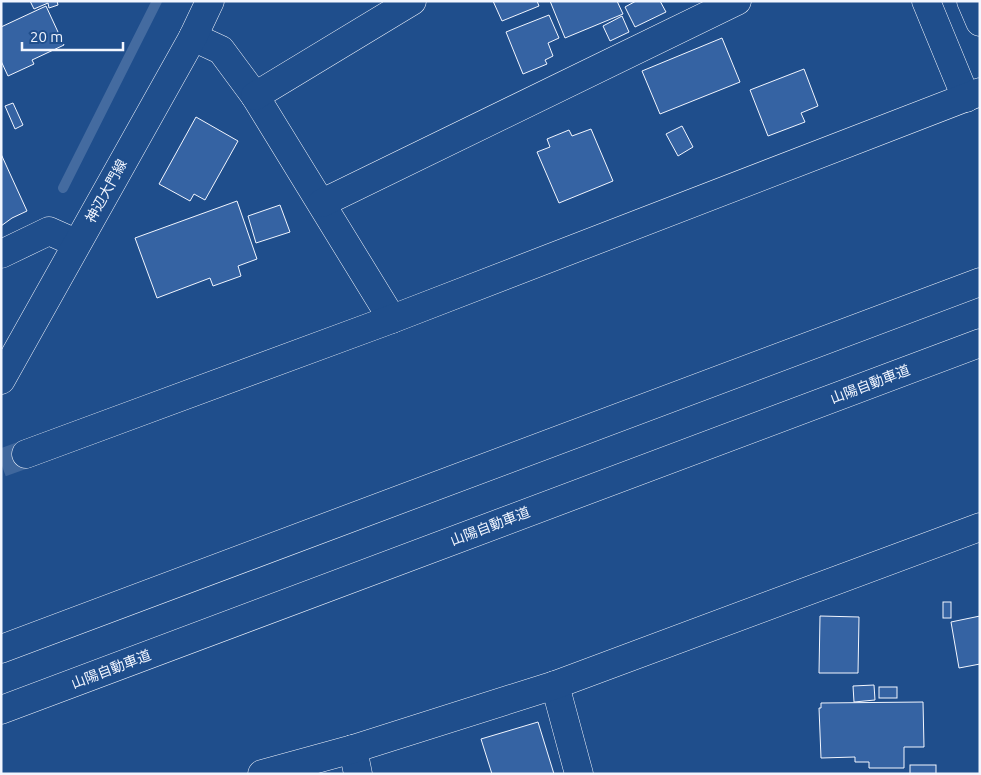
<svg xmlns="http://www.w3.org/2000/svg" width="981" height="775" viewBox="0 0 981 775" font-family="Ubuntu,'Noto Sans JP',sans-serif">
  <rect width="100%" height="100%" fill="#1f4e8c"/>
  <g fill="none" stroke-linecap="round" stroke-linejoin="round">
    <polyline stroke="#446ba0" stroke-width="10" points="63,188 157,1"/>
  </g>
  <g fill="#3563a3" stroke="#f2f6ff">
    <polygon points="30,1 57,1 58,5 49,8 48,3 34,9"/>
    <polygon points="493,1 537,1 539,6 502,21"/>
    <polygon points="550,1 617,1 623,14 565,38"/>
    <polygon points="636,1 660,1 666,12 635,27 625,7"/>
    <polygon points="46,6 64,45 32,60 34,64 8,76 1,61 1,27"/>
    <polygon points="549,15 559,38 548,43 553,56 545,60 547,64 523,74 506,32"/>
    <polygon points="622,16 629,32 610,41 603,26"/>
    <polygon points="722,38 740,82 660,114 642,71"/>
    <polygon points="804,69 818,106 801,113 805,122 768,136 750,90"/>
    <polygon points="13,103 23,125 15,129 5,106"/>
    <polygon points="196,117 238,141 205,200 194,194 190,201 159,184"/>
    <polygon points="682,126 693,147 678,156 666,134"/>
    <polygon points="591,129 613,181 559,203 537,152 550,147 547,139 569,130 572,136"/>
    <polygon points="1,154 27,211 12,218 1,226"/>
    <polygon points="237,201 257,259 238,266 241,276 213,286 210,278 157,298 135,238"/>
    <polygon points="280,205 290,232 256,243 248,216"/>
    <rect x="943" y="602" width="8" height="16"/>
    <polygon points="820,616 859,617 858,673 819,673"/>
    <polygon points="980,616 980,664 959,668 951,622"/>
    <polygon points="874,685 875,700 854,702 853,686"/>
    <rect x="879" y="687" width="18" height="11"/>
    <polygon points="923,702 924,747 904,747 904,768 869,768 869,762 855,762 855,757 821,758 819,708 821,708 821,703"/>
    <polygon points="538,722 554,774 492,774 481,739"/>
    <rect x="910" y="765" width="26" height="9"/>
  </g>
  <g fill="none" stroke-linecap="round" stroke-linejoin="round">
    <polyline stroke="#3f679d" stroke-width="28" stroke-dasharray="28 14" stroke-linecap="butt" points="1,463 26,454"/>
    <g stroke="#f2f6ff" stroke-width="29">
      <g id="street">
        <polyline points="926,1 966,98"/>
        <polyline points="193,37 221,50 255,96 392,319"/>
        <polyline points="255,96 412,1"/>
        <polyline points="322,203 737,1"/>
        <polyline points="555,685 579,774"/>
        <polyline points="353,749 358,774"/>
        <polyline points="262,774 353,749 555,685 980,527"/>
      </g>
    </g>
    <g stroke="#f2f6ff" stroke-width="29">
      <g id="secondary">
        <polyline points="971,1 980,22"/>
        <polyline points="1,254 49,231 76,243"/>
        <polyline points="26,454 392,319 980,92"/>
      </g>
    </g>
    <g stroke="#f2f6ff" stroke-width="29">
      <polyline id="primary" points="1,380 193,37 210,1"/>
    </g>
    <g stroke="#f2f6ff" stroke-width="29">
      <g id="highway">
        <polyline points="1,649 980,282"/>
        <polyline points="1,710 980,343"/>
      </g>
    </g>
    <use href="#street" stroke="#1f4e8c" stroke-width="28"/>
    <use href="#secondary" stroke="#1f4e8c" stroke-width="28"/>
    <use href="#primary" stroke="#1f4e8c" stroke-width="28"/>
    <use href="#highway" stroke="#1f4e8c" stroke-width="28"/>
  </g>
  <g text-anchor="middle" stroke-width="4" stroke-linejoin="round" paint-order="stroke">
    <g font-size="14" fill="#f2f6ff" stroke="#1f4e8c">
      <text transform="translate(106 191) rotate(-61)" y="5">神辺大門線</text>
      <text transform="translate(870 384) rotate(-21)" y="5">山陽自動車道</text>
      <text transform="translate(490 526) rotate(-21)" y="5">山陽自動車道</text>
      <text transform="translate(111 669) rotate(-21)" y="5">山陽自動車道</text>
    </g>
  </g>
  <rect width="981" height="775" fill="none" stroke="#f2f6ff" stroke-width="5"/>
  <path d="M22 42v8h101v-8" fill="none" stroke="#f2f6ff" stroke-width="2.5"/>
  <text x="30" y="42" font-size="15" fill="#f2f6ff" stroke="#1f4e8c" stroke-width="4" paint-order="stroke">20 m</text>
</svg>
